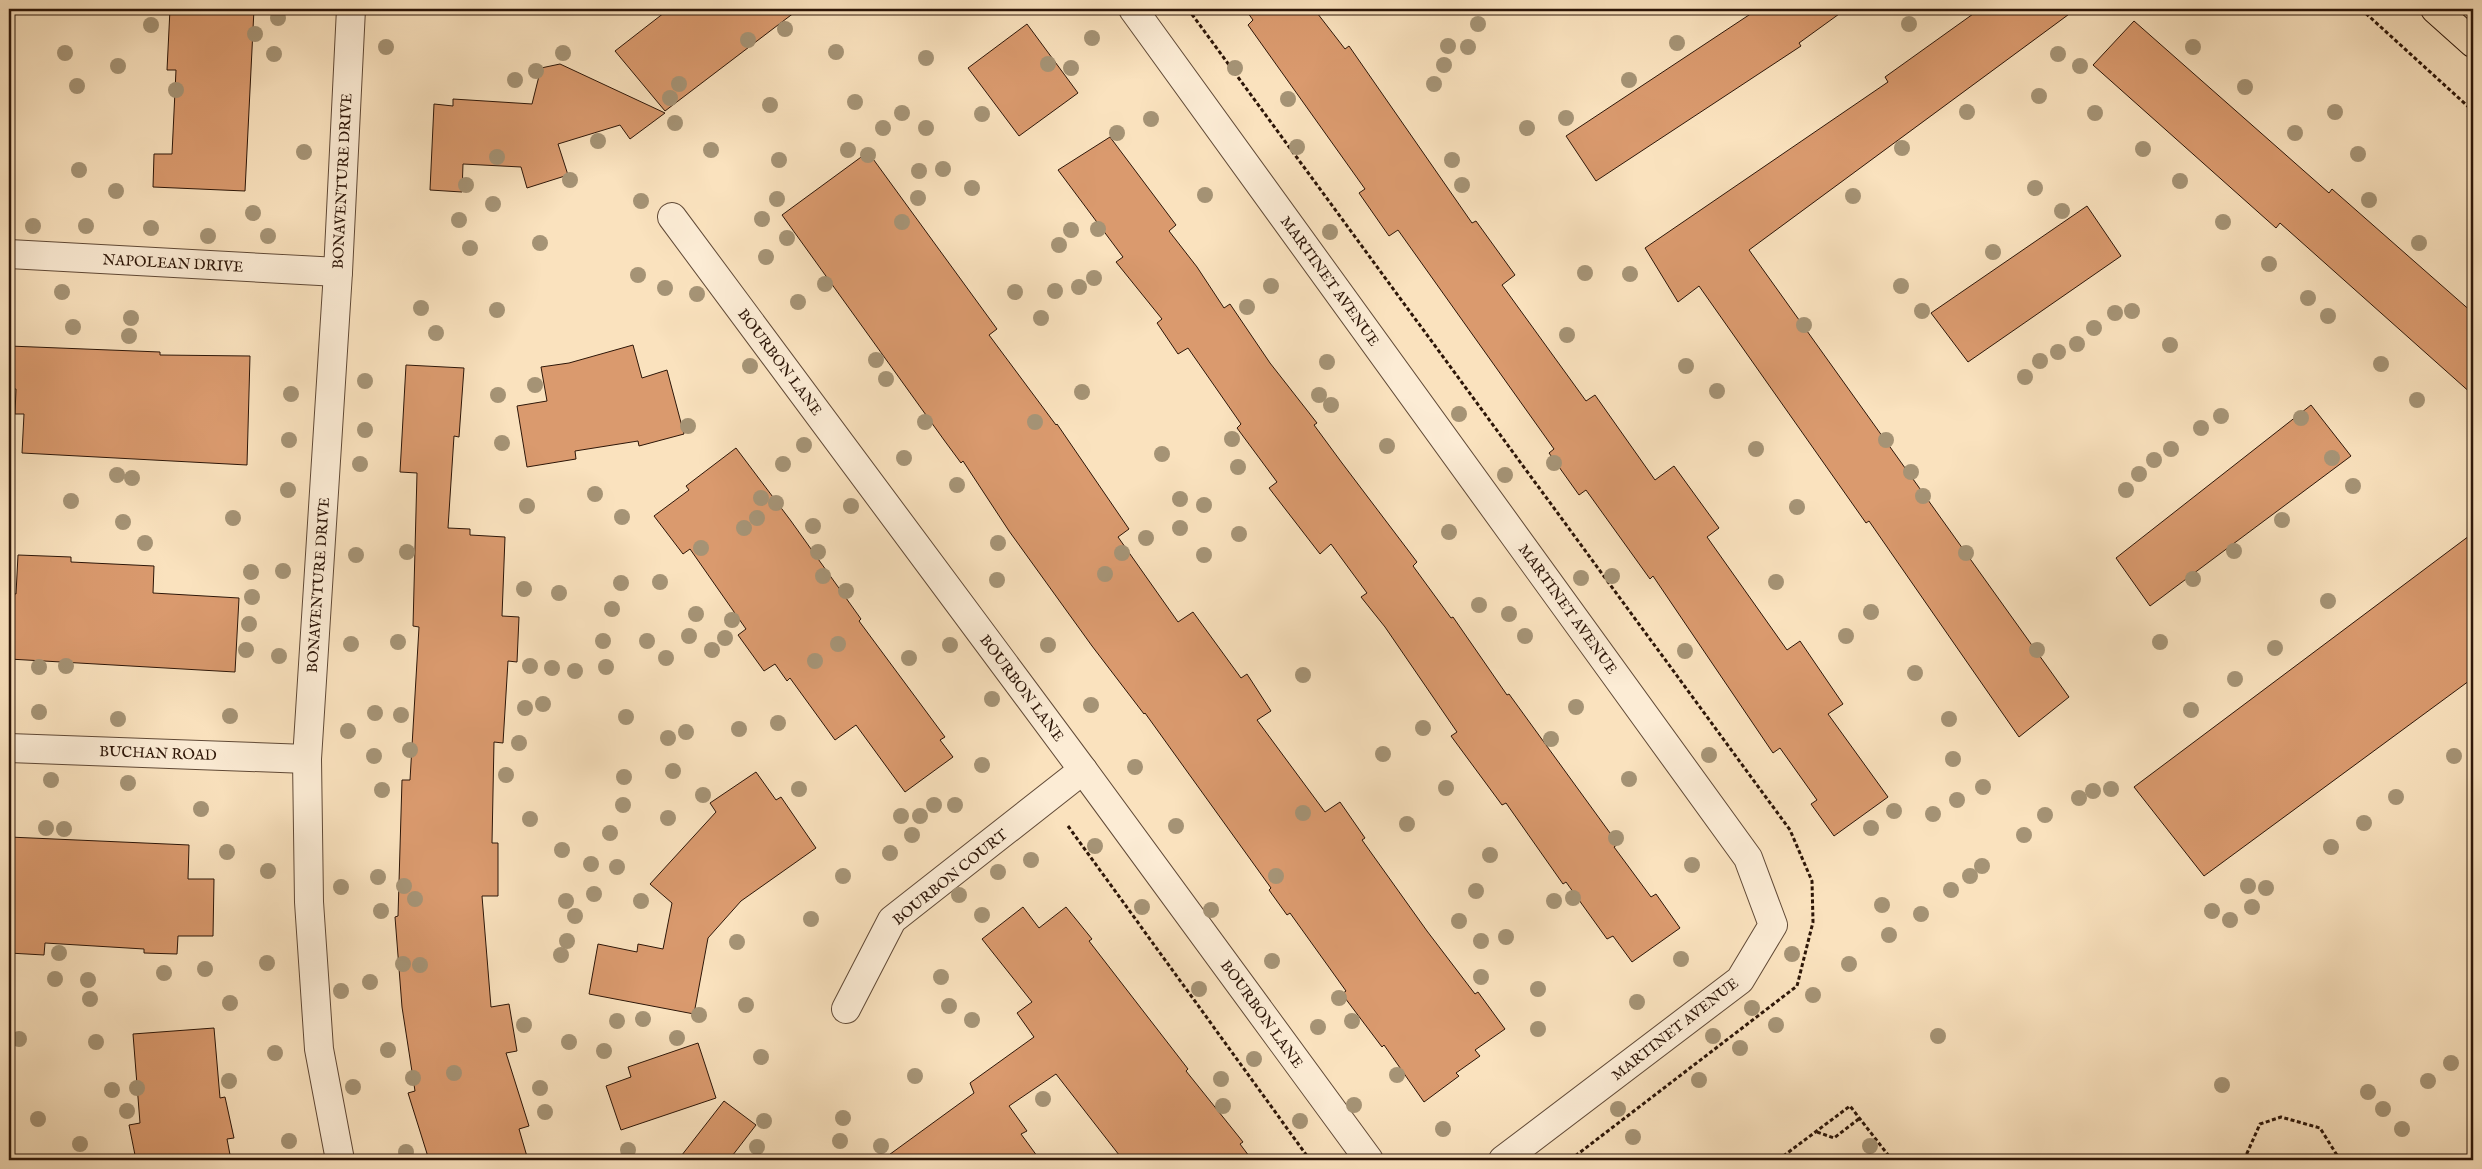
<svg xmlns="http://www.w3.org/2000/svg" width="2482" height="1169" viewBox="0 0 2482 1169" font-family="'IM FELL English',serif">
  <rect width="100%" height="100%" fill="#fae2be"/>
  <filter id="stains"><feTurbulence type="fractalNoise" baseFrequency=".004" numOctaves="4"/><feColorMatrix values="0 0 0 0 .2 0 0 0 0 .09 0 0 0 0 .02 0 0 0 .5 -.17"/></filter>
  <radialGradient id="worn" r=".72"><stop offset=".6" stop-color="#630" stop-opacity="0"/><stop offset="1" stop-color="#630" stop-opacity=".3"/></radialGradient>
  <g fill="#da9a6e" stroke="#2d1608">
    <polygon points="170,9 254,9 245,191 153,187 154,154 172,154 176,70 167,70"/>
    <polygon points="669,9 799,9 665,111 615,51"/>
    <polygon points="1245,9 1314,9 1345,49 1349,46 1472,223 1476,221 1515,275 1502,285 1586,401 1595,395 1655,480 1674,466 1719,528 1707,537 1787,650 1800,641 1843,704 1828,714 1888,797 1834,836 1811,804 1817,800 1780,748 1773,753 1653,576 1650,579 1586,490 1579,495 1549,453 1554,449 1398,230 1389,236 1359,193 1365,189 1248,25 1253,20"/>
    <polygon points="1758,9 1846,9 1799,43 1801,46 1596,181 1566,136"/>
    <polygon points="1980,9 2076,9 1749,250 2069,697 2019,737 1869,521 1866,523 1699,286 1678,302 1645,248 1888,82 1885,77"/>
    <polygon points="2134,21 2329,193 2332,189 2473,313 2473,395 2280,223 2276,228 2093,65"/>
    <polygon points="1027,24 1078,93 1019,136 968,68"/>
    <polygon points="560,64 665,113 630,139 620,125 558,144 568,175 527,188 521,167 463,164 462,192 430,190 434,104 453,106 453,99 532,104 541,68"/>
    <polygon points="1110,137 1176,225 1169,231 1197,267 1224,308 1230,304 1270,363 1317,423 1314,425 1342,463 1417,562 1413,566 1451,618 1453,617 1507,695 1509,694 1618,844 1614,847 1651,897 1656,894 1680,928 1632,962 1613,936 1607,939 1566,882 1563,884 1506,803 1502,805 1451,736 1457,732 1385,627 1361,597 1367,593 1331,544 1320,554 1269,488 1277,482 1237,428 1241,424 1188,348 1178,354 1157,323 1162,319 1116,262 1123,257 1058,170"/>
    <polygon points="868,152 997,329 989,335 1056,425 1057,424 1129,529 1118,537 1178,622 1193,612 1241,678 1247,674 1271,711 1257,720 1325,812 1340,802 1365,838 1362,840 1427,931 1475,994 1478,992 1505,1029 1475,1050 1480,1056 1456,1073 1459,1076 1424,1102 1384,1045 1382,1047 1342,994 1346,991 1290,913 1287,915 1269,890 1271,888 1145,713 1144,714 1092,646 1009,531 963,461 961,463 944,440 782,215"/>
    <polygon points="2087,206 2121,256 1968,362 1931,313"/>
    <polygon points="633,345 642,378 667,370 684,434 639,446 638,441 575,451 576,459 527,467 517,406 547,401 541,367 569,363"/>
    <polygon points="9,346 160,352 160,355 250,356 247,465 22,453 24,414 15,414 16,389 9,389"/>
    <polygon points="406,365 464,368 459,437 454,436 448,528 470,529 470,535 505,537 502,616 519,617 517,662 508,661 503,743 494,742 492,843 498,843 498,896 482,896 491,1007 509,1004 517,1051 506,1053 529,1126 519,1129 528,1160 429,1160 408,1093 415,1091 402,1007 395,917 398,916 402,780 410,780 419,627 413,626 417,473 400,472"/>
    <polygon points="2311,405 2351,456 2150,606 2116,558"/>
    <polygon points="736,448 791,521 861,619 859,621 945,737 940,740 953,757 905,792 856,725 835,740 790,678 787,681 775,664 764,671 738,635 746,629 690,549 683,554 654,516 689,490 686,486"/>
    <polygon points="2473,533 2473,678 2204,876 2134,787"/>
    <polygon points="18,555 71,557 71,562 154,566 153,593 239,598 235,672 9,659 9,593 16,594"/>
    <polygon points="756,772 776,800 781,797 816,848 741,901 708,938 694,1014 589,994 598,944 637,952 638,944 663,949 672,903 650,884 716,812 710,803"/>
    <polygon points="9,837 189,845 188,879 214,879 213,936 178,936 177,954 144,953 144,949 45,943 44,955 9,953"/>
    <polygon points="1023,907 1039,928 1066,907 1092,939 1089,941 1188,1069 1186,1071 1243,1142 1240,1144 1252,1160 1123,1160 1056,1074 1009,1106 1027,1131 1021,1134 1040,1160 882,1160 974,1093 970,1083 1034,1037 1017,1013 1032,1002 982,939"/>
    <polygon points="214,1028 220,1098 225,1097 234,1138 227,1139 231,1160 136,1160 129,1125 140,1123 133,1034"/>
    <polygon points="698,1043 716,1098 621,1130 606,1086 631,1077 628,1067"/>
    <polygon points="724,1101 756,1125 729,1160 678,1160"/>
  </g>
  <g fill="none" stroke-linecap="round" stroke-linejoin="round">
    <g stroke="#604936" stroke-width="30">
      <g id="minor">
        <polyline points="1133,9 1748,858 1773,925 1740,980 1503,1160"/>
        <polyline points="672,217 1083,770 1369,1160"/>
        <polyline points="9,254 338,272"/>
        <polyline points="9,748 307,759"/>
        <polyline points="846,1009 892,920 1083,770"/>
      </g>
    </g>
    <g stroke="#604936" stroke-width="30">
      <polyline id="tertiary" points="340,1160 319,1049 309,902 307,759 338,272 351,9"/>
    </g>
    <g stroke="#2d1608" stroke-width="30">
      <polyline id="trunk" points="2435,9 2473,43"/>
    </g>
    <g stroke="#2d1608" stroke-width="3" stroke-dasharray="4 2.5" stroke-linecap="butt">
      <polyline points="1188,9 1790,830 1812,881 1813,922 1797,986 1570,1160"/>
      <polyline points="2361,9 2473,111"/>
      <polyline points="1068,826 1310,1160"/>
      <polyline points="1817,1132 1834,1138 1860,1118"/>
      <polyline points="1778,1160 1850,1106 1892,1160"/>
      <polyline points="2244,1160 2260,1124 2281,1117 2320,1128 2340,1160"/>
    </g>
    <use href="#minor" stroke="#fcecd5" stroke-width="28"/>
    <use href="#tertiary" stroke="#fcecd5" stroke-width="28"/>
    <use href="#trunk" stroke="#fae2be" stroke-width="28"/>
  </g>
  <g fill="#a59375">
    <circle cx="278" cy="18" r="8"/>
    <circle cx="1478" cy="24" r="8"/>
    <circle cx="1909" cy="24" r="8"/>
    <circle cx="151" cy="25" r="8"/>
    <circle cx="785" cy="29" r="8"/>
    <circle cx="255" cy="34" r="8"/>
    <circle cx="1092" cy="38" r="8"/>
    <circle cx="748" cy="40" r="8"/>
    <circle cx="1677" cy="43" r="8"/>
    <circle cx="1448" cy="46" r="8"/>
    <circle cx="386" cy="47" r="8"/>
    <circle cx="1468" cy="47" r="8"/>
    <circle cx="2193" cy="47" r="8"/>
    <circle cx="836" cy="52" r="8"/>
    <circle cx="65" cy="53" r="8"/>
    <circle cx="563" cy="53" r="8"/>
    <circle cx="274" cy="54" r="8"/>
    <circle cx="2058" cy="54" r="8"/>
    <circle cx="926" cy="58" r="8"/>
    <circle cx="1048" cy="64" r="8"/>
    <circle cx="1444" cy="65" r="8"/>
    <circle cx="118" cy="66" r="8"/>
    <circle cx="2080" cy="66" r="8"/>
    <circle cx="1071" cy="68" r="8"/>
    <circle cx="1235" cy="68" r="8"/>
    <circle cx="536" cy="71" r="8"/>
    <circle cx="515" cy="80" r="8"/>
    <circle cx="1629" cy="80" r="8"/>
    <circle cx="679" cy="84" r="8"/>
    <circle cx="1434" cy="84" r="8"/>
    <circle cx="77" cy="86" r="8"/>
    <circle cx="2245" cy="87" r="8"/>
    <circle cx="176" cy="90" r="8"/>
    <circle cx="2039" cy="96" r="8"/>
    <circle cx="670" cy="98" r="8"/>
    <circle cx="1288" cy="99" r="8"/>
    <circle cx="855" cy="102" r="8"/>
    <circle cx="770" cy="105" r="8"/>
    <circle cx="1967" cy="112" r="8"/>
    <circle cx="2335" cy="112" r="8"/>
    <circle cx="902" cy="113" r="8"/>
    <circle cx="2095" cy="113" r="8"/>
    <circle cx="982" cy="114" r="8"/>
    <circle cx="1566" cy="118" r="8"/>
    <circle cx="1151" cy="119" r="8"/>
    <circle cx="675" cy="123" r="8"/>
    <circle cx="883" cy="128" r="8"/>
    <circle cx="926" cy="128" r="8"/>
    <circle cx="1527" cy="128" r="8"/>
    <circle cx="1117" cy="133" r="8"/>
    <circle cx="2295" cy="133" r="8"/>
    <circle cx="598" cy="141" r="8"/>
    <circle cx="1297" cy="147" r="8"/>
    <circle cx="1902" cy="148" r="8"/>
    <circle cx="2143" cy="149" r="8"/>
    <circle cx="711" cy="150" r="8"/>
    <circle cx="848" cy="150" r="8"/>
    <circle cx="304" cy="152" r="8"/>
    <circle cx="2358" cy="154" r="8"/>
    <circle cx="868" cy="155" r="8"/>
    <circle cx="497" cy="157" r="8"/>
    <circle cx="779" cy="160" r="8"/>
    <circle cx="1452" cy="160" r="8"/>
    <circle cx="943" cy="169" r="8"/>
    <circle cx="79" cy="170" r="8"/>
    <circle cx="919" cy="171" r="8"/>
    <circle cx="570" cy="180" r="8"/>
    <circle cx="2180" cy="181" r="8"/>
    <circle cx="466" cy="185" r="8"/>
    <circle cx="1462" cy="185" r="8"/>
    <circle cx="972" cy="188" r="8"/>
    <circle cx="2035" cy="188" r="8"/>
    <circle cx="116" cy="191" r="8"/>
    <circle cx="1205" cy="195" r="8"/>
    <circle cx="1853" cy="196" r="8"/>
    <circle cx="918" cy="198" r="8"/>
    <circle cx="777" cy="199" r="8"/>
    <circle cx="2369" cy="200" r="8"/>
    <circle cx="641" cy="201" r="8"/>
    <circle cx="493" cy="204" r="8"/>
    <circle cx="2062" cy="211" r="8"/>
    <circle cx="253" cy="213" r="8"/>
    <circle cx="762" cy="219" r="8"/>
    <circle cx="459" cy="220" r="8"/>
    <circle cx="902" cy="222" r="8"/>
    <circle cx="2223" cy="222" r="8"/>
    <circle cx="33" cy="226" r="8"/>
    <circle cx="86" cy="226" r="8"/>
    <circle cx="151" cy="228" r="8"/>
    <circle cx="1098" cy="229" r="8"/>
    <circle cx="1071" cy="230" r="8"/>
    <circle cx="1330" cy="232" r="8"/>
    <circle cx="208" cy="236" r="8"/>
    <circle cx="268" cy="236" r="8"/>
    <circle cx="787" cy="238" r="8"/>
    <circle cx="540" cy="243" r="8"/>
    <circle cx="2419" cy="243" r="8"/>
    <circle cx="1059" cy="245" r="8"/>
    <circle cx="470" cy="248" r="8"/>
    <circle cx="1993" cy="252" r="8"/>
    <circle cx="766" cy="257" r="8"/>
    <circle cx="2269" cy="264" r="8"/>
    <circle cx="1585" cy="273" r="8"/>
    <circle cx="1630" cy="274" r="8"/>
    <circle cx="638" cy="275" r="8"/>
    <circle cx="1094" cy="278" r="8"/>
    <circle cx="825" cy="284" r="8"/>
    <circle cx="1271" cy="286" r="8"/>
    <circle cx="1901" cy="286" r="8"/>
    <circle cx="1079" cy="287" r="8"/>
    <circle cx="665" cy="288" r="8"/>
    <circle cx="1055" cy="291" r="8"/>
    <circle cx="62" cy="292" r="8"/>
    <circle cx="1015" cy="292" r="8"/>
    <circle cx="697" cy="294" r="8"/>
    <circle cx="2308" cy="298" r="8"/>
    <circle cx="798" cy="302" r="8"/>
    <circle cx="1247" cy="307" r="8"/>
    <circle cx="421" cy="308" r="8"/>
    <circle cx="497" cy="310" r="8"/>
    <circle cx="1922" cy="311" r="8"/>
    <circle cx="2132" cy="311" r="8"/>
    <circle cx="2115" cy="313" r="8"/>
    <circle cx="2328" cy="316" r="8"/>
    <circle cx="131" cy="318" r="8"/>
    <circle cx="1041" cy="318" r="8"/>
    <circle cx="1804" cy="325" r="8"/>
    <circle cx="73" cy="327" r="8"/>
    <circle cx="2094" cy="328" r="8"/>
    <circle cx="436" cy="333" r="8"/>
    <circle cx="1567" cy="335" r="8"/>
    <circle cx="129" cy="336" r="8"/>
    <circle cx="2077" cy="344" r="8"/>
    <circle cx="2170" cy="345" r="8"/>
    <circle cx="2058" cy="352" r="8"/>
    <circle cx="876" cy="360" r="8"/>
    <circle cx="2040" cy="361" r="8"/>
    <circle cx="1327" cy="362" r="8"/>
    <circle cx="2381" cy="364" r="8"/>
    <circle cx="750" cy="366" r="8"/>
    <circle cx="1686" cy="366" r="8"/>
    <circle cx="2025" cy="377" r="8"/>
    <circle cx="886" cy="379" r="8"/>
    <circle cx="365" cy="381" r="8"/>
    <circle cx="535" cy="385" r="8"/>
    <circle cx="1717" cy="391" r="8"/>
    <circle cx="1082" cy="392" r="8"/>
    <circle cx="291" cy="394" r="8"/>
    <circle cx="498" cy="395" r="8"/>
    <circle cx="1319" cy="395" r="8"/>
    <circle cx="2417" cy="400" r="8"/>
    <circle cx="1331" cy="405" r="8"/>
    <circle cx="1459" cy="414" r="8"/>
    <circle cx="2221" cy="416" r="8"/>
    <circle cx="2301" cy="418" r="8"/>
    <circle cx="925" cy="422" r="8"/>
    <circle cx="1035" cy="422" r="8"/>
    <circle cx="688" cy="426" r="8"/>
    <circle cx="2201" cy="428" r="8"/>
    <circle cx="365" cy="430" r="8"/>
    <circle cx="1232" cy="439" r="8"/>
    <circle cx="289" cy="440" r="8"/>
    <circle cx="1886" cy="440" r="8"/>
    <circle cx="502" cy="443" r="8"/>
    <circle cx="804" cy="445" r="8"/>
    <circle cx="1387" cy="446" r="8"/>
    <circle cx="1756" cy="449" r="8"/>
    <circle cx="2171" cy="449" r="8"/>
    <circle cx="1162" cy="454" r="8"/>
    <circle cx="904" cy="458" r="8"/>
    <circle cx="2332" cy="458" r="8"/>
    <circle cx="2154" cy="460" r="8"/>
    <circle cx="1554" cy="463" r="8"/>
    <circle cx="360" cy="464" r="8"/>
    <circle cx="783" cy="464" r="8"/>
    <circle cx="1238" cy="467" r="8"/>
    <circle cx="1911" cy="472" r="8"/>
    <circle cx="2139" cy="474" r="8"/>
    <circle cx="117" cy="475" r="8"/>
    <circle cx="1505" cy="475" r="8"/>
    <circle cx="132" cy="478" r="8"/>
    <circle cx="957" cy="485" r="8"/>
    <circle cx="2353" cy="486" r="8"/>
    <circle cx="288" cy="490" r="8"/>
    <circle cx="2126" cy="490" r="8"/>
    <circle cx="595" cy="494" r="8"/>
    <circle cx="1923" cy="496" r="8"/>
    <circle cx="761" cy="498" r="8"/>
    <circle cx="1180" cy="499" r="8"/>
    <circle cx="71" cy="501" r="8"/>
    <circle cx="776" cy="503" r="8"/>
    <circle cx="1204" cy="505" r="8"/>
    <circle cx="527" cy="506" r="8"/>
    <circle cx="851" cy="506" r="8"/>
    <circle cx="1797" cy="507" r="8"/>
    <circle cx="622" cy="517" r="8"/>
    <circle cx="233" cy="518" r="8"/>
    <circle cx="757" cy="518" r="8"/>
    <circle cx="2282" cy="520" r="8"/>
    <circle cx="123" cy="522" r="8"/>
    <circle cx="813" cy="526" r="8"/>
    <circle cx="744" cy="528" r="8"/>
    <circle cx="1180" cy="528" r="8"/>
    <circle cx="1449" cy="532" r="8"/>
    <circle cx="1239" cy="534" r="8"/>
    <circle cx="1146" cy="538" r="8"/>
    <circle cx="145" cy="543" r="8"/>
    <circle cx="998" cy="543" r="8"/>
    <circle cx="701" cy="548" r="8"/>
    <circle cx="2234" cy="551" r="8"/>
    <circle cx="407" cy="552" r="8"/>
    <circle cx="818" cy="552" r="8"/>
    <circle cx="1122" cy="553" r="8"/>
    <circle cx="1966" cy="553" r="8"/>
    <circle cx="356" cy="555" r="8"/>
    <circle cx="1204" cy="555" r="8"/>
    <circle cx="283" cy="571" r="8"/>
    <circle cx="251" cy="572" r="8"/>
    <circle cx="1105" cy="574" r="8"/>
    <circle cx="823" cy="576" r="8"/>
    <circle cx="1612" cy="576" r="8"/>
    <circle cx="1581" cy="578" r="8"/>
    <circle cx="2193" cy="579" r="8"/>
    <circle cx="997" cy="580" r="8"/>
    <circle cx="660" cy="582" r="8"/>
    <circle cx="1776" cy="582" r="8"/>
    <circle cx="621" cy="583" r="8"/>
    <circle cx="524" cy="589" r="8"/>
    <circle cx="846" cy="591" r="8"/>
    <circle cx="559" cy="593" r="8"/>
    <circle cx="252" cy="597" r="8"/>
    <circle cx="2328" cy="601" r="8"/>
    <circle cx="1479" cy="605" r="8"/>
    <circle cx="612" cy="609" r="8"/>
    <circle cx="1871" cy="612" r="8"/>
    <circle cx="696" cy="614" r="8"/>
    <circle cx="1509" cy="614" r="8"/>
    <circle cx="732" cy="620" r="8"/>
    <circle cx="249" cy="624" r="8"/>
    <circle cx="689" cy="636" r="8"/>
    <circle cx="1525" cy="636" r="8"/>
    <circle cx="1846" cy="636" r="8"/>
    <circle cx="725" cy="638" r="8"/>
    <circle cx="603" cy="641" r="8"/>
    <circle cx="647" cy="641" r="8"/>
    <circle cx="398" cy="642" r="8"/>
    <circle cx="2160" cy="642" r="8"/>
    <circle cx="351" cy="644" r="8"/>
    <circle cx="838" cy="644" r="8"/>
    <circle cx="950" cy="645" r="8"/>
    <circle cx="1048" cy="645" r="8"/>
    <circle cx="2275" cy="648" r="8"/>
    <circle cx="246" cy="650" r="8"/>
    <circle cx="712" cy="650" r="8"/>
    <circle cx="2037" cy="650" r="8"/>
    <circle cx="1685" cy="651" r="8"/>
    <circle cx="279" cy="656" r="8"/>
    <circle cx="666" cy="658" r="8"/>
    <circle cx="909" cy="658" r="8"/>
    <circle cx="815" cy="661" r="8"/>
    <circle cx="66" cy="666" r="8"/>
    <circle cx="530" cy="666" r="8"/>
    <circle cx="39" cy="667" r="8"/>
    <circle cx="606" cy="667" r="8"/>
    <circle cx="552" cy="668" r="8"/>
    <circle cx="575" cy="671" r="8"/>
    <circle cx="1915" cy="673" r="8"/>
    <circle cx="1303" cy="675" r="8"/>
    <circle cx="2235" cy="679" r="8"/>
    <circle cx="992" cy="699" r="8"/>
    <circle cx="543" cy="704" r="8"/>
    <circle cx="1091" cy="705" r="8"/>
    <circle cx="1576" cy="707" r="8"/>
    <circle cx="525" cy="708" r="8"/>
    <circle cx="2191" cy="710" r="8"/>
    <circle cx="39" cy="712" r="8"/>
    <circle cx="375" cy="713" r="8"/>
    <circle cx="401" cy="715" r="8"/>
    <circle cx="230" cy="716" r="8"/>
    <circle cx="626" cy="717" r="8"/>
    <circle cx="118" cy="719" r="8"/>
    <circle cx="1949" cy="719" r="8"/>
    <circle cx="778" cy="723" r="8"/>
    <circle cx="1423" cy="728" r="8"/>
    <circle cx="739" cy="729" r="8"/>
    <circle cx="348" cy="731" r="8"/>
    <circle cx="686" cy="732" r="8"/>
    <circle cx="668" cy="738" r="8"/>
    <circle cx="1551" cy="739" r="8"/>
    <circle cx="519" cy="743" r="8"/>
    <circle cx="410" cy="750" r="8"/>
    <circle cx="1383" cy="754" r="8"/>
    <circle cx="1709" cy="755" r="8"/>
    <circle cx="374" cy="756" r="8"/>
    <circle cx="2454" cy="756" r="8"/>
    <circle cx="1953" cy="759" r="8"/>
    <circle cx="982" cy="765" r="8"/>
    <circle cx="1135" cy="767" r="8"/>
    <circle cx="673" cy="771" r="8"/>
    <circle cx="506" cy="775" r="8"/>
    <circle cx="624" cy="777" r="8"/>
    <circle cx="1629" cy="779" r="8"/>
    <circle cx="51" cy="780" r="8"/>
    <circle cx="128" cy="783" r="8"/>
    <circle cx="1983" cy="787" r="8"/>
    <circle cx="1446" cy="788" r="8"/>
    <circle cx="799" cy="789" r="8"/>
    <circle cx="2111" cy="789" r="8"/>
    <circle cx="382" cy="790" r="8"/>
    <circle cx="2093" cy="791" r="8"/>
    <circle cx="703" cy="795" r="8"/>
    <circle cx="2396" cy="797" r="8"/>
    <circle cx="2079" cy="798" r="8"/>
    <circle cx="1957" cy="800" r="8"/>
    <circle cx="623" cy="805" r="8"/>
    <circle cx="934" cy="805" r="8"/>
    <circle cx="955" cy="805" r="8"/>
    <circle cx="201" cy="809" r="8"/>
    <circle cx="1894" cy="811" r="8"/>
    <circle cx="1303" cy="813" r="8"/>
    <circle cx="1933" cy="814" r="8"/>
    <circle cx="2045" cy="815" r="8"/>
    <circle cx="901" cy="816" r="8"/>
    <circle cx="920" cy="816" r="8"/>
    <circle cx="668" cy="818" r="8"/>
    <circle cx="530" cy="819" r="8"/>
    <circle cx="2364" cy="823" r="8"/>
    <circle cx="1407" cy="824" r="8"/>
    <circle cx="1176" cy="826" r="8"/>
    <circle cx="46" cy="828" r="8"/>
    <circle cx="1871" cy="828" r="8"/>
    <circle cx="64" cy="829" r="8"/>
    <circle cx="610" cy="833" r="8"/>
    <circle cx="912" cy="835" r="8"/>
    <circle cx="2024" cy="835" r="8"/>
    <circle cx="1616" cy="838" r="8"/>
    <circle cx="1095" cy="846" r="8"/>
    <circle cx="2331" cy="847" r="8"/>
    <circle cx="562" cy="850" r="8"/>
    <circle cx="227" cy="852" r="8"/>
    <circle cx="890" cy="853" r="8"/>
    <circle cx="1490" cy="855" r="8"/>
    <circle cx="1031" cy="860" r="8"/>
    <circle cx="591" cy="864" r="8"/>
    <circle cx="1692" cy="865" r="8"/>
    <circle cx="1982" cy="866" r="8"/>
    <circle cx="617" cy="867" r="8"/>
    <circle cx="268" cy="871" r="8"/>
    <circle cx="998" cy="872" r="8"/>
    <circle cx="843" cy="876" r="8"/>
    <circle cx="1276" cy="876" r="8"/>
    <circle cx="1970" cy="876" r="8"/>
    <circle cx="378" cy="877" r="8"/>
    <circle cx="404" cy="886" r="8"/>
    <circle cx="2248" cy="886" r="8"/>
    <circle cx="341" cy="887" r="8"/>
    <circle cx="2266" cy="888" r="8"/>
    <circle cx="1951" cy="890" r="8"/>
    <circle cx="1476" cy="891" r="8"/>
    <circle cx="594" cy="894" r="8"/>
    <circle cx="959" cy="895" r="8"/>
    <circle cx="1573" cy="898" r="8"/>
    <circle cx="415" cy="899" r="8"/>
    <circle cx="566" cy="901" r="8"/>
    <circle cx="641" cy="901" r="8"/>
    <circle cx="1554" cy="901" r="8"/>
    <circle cx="1882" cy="905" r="8"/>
    <circle cx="1142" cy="907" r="8"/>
    <circle cx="2252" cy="907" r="8"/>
    <circle cx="1211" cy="910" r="8"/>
    <circle cx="381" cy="911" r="8"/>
    <circle cx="2212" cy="911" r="8"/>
    <circle cx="1921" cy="914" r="8"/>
    <circle cx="982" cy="915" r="8"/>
    <circle cx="575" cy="916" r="8"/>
    <circle cx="811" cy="919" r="8"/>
    <circle cx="2230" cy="920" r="8"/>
    <circle cx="1459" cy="921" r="8"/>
    <circle cx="1889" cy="935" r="8"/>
    <circle cx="1506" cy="937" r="8"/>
    <circle cx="567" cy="941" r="8"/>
    <circle cx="1481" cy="941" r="8"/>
    <circle cx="737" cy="942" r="8"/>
    <circle cx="59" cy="953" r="8"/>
    <circle cx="1792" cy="954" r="8"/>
    <circle cx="561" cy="955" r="8"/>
    <circle cx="1681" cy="959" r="8"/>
    <circle cx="1272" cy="961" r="8"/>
    <circle cx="267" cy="963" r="8"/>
    <circle cx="403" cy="964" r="8"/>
    <circle cx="1849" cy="964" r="8"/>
    <circle cx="420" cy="965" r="8"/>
    <circle cx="205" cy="969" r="8"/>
    <circle cx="164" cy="973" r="8"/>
    <circle cx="941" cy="977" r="8"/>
    <circle cx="1481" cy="977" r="8"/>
    <circle cx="55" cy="979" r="8"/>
    <circle cx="88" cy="980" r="8"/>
    <circle cx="370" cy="982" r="8"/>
    <circle cx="1199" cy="989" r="8"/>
    <circle cx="1538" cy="989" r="8"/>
    <circle cx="341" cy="991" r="8"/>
    <circle cx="1813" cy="995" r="8"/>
    <circle cx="1339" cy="998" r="8"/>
    <circle cx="90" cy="999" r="8"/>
    <circle cx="1637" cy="1002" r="8"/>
    <circle cx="230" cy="1003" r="8"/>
    <circle cx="746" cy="1005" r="8"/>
    <circle cx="949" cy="1006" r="8"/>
    <circle cx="1752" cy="1008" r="8"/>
    <circle cx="699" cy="1015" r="8"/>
    <circle cx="643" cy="1019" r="8"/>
    <circle cx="972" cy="1020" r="8"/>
    <circle cx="617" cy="1021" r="8"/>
    <circle cx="1352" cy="1021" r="8"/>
    <circle cx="524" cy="1025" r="8"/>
    <circle cx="1776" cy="1025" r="8"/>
    <circle cx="1318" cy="1027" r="8"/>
    <circle cx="1538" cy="1029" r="8"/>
    <circle cx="1713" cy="1036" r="8"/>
    <circle cx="1938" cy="1036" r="8"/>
    <circle cx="677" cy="1038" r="8"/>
    <circle cx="19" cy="1039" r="8"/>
    <circle cx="96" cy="1042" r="8"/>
    <circle cx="569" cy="1042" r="8"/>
    <circle cx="1740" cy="1048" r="8"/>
    <circle cx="388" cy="1050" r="8"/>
    <circle cx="604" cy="1051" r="8"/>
    <circle cx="275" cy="1053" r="8"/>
    <circle cx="761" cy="1057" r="8"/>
    <circle cx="1254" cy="1059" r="8"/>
    <circle cx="2451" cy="1063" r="8"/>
    <circle cx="454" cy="1073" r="8"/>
    <circle cx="1397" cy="1075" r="8"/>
    <circle cx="915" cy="1076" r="8"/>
    <circle cx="413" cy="1078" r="8"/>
    <circle cx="1221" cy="1079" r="8"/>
    <circle cx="1699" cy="1080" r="8"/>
    <circle cx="229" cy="1081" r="8"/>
    <circle cx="2428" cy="1081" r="8"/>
    <circle cx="2222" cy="1085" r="8"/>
    <circle cx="353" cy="1087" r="8"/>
    <circle cx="137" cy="1088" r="8"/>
    <circle cx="540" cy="1088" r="8"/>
    <circle cx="112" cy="1090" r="8"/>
    <circle cx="2368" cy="1092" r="8"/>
    <circle cx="1043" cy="1099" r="8"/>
    <circle cx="1354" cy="1105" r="8"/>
    <circle cx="1223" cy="1106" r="8"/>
    <circle cx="1618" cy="1109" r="8"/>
    <circle cx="2383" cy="1109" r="8"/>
    <circle cx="127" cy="1111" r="8"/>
    <circle cx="545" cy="1112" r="8"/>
    <circle cx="843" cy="1118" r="8"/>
    <circle cx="38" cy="1119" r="8"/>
    <circle cx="764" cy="1121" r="8"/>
    <circle cx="1300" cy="1121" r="8"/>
    <circle cx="1443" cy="1129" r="8"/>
    <circle cx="2402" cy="1129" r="8"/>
    <circle cx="1633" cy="1137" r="8"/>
    <circle cx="289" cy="1141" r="8"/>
    <circle cx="840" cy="1141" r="8"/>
    <circle cx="80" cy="1144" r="8"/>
    <circle cx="881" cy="1146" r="8"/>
    <circle cx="1870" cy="1146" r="8"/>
    <circle cx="757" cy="1147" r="8"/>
    <circle cx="628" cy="1150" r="8"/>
    <circle cx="406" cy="1152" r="8"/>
  </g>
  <g text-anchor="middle" stroke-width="4" stroke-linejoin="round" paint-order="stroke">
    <g font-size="15" fill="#2d1608" stroke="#fcecd5">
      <text transform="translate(342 181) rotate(-87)" y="5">BONAVENTURE DRIVE</text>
      <text transform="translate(173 263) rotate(3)" y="5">NAPOLEAN DRIVE</text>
      <text transform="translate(1330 281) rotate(54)" y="5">MARTINET AVENUE</text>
      <text transform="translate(780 362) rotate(53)" y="5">BOURBON LANE</text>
      <text transform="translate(318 585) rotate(-86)" y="5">BONAVENTURE DRIVE</text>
      <text transform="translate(1568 609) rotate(54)" y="5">MARTINET AVENUE</text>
      <text transform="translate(1022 688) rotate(53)" y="5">BOURBON LANE</text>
      <text transform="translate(158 753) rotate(2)" y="5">BUCHAN ROAD</text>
      <text transform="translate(950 877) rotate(-39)" y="5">BOURBON COURT</text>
      <text transform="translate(1262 1014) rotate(54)" y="5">BOURBON LANE</text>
      <text transform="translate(1675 1029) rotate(-38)" y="5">MARTINET AVENUE</text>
    </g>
  </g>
  <rect width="2482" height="1169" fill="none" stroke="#fae2be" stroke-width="30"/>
  <rect x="10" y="10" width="2462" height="1149" fill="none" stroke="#2d1608" stroke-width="2.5"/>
  <rect x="15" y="15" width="2452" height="1139" fill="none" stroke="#2d1608"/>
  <rect width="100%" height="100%" filter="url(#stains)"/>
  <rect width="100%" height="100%" fill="url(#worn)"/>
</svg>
